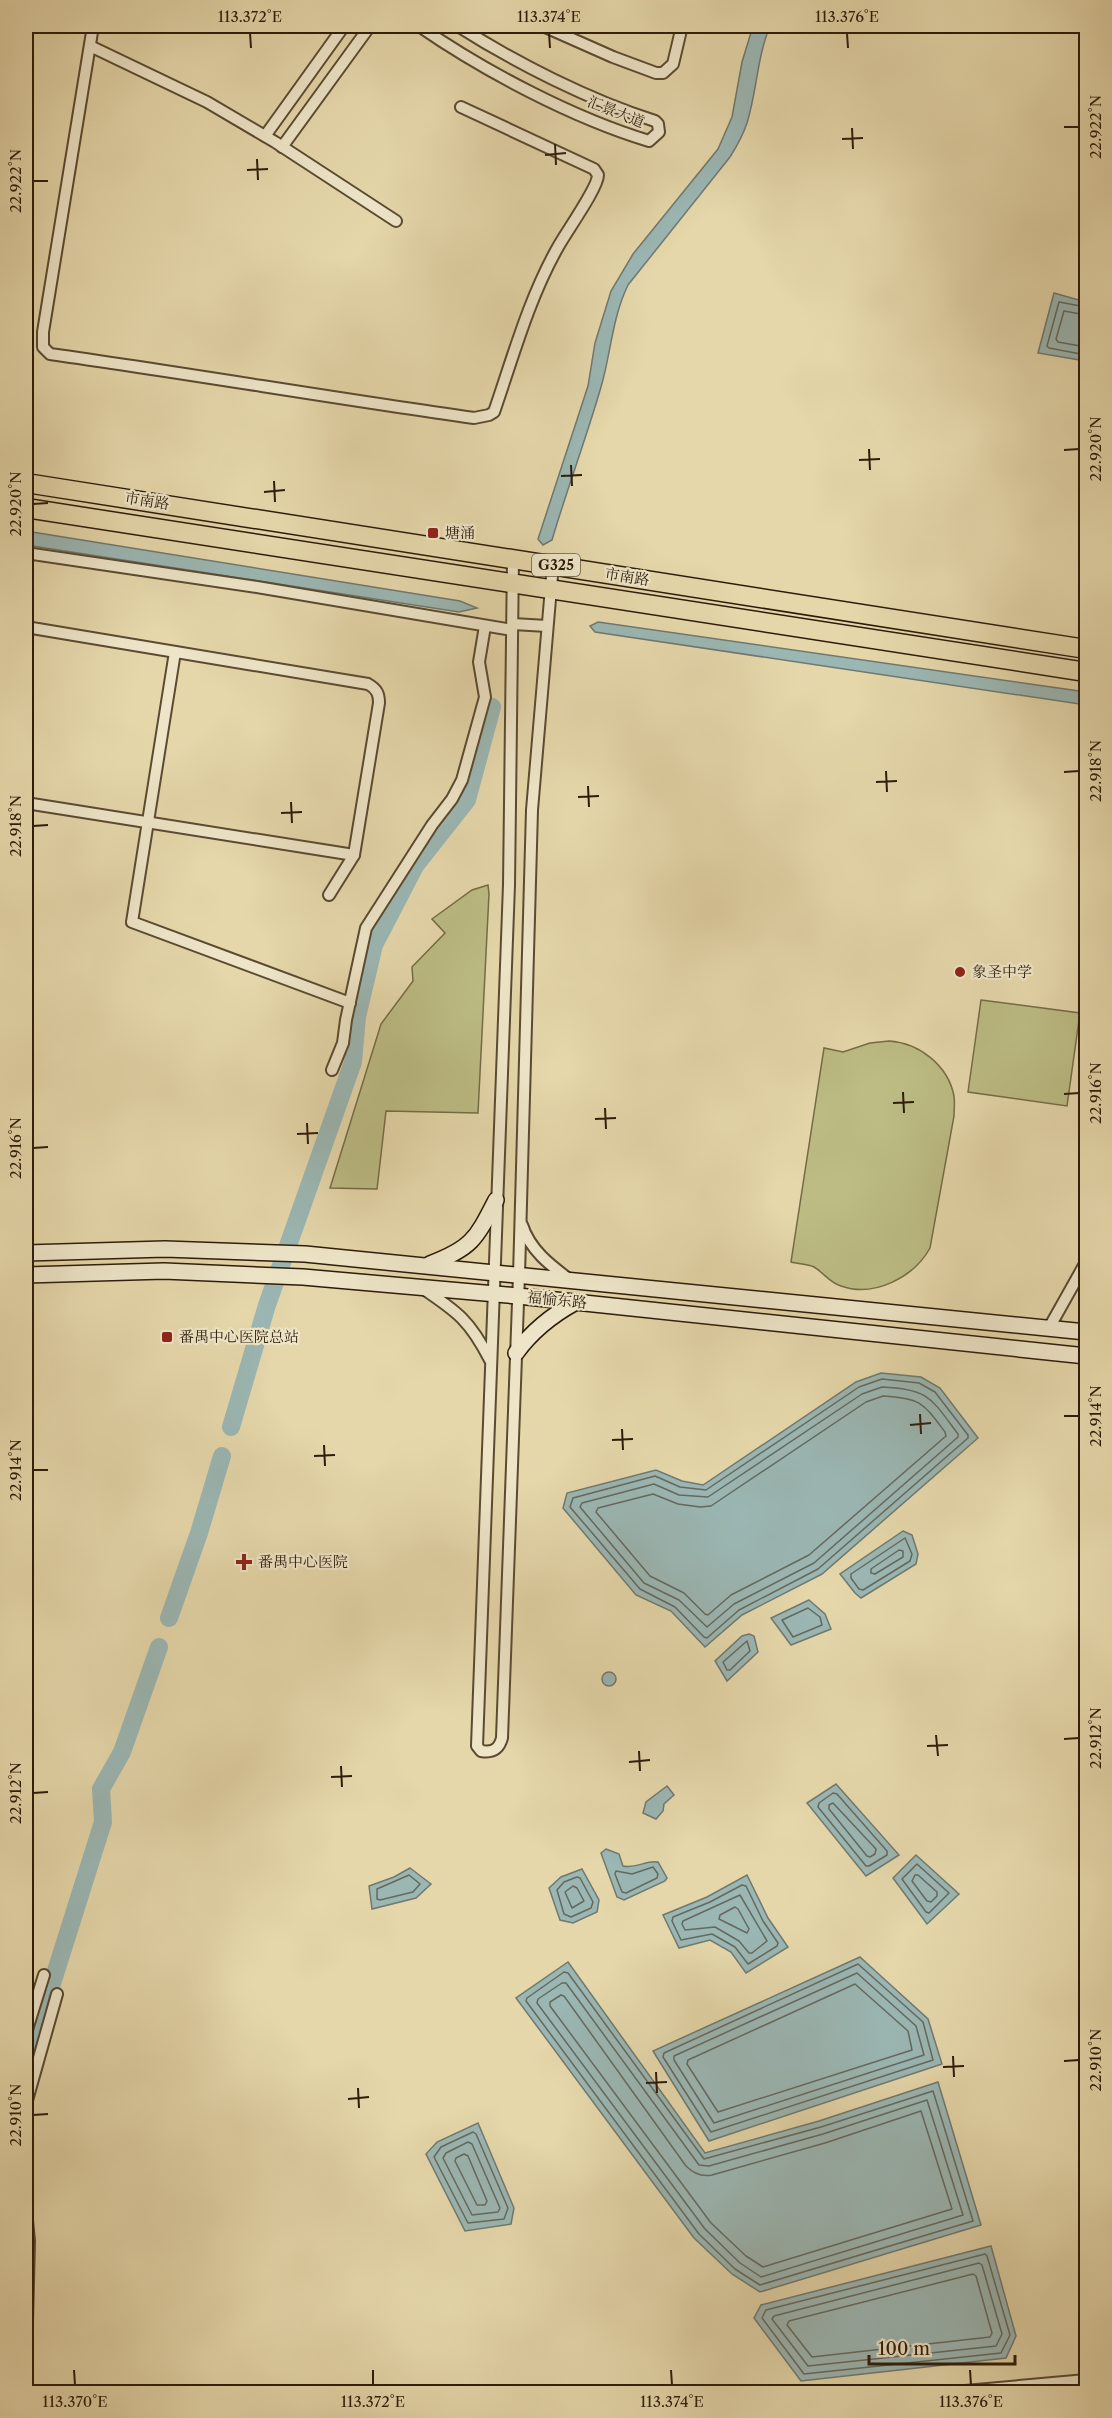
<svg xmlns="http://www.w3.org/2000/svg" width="1112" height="2418" viewBox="0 0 1112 2418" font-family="'Libre Caslon Text','Noto Serif SC',serif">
  <rect width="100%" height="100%" fill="#e5d7aa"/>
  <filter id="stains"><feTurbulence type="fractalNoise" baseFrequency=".00333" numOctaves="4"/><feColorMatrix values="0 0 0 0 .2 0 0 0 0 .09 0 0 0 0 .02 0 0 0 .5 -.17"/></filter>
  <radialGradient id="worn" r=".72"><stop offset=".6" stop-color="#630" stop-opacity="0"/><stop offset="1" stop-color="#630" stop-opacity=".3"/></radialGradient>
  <g fill="#bcbc84" stroke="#746c46" stroke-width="1.5">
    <polygon points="488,885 489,894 478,1113 386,1111 377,1189 330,1188 381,1024 413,981 412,967 445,933 432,919 472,890"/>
    <polygon points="981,1000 1080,1013 1067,1106 968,1092"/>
    <path d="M889 1041C919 1043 948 1065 954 1096 955 1102 954 1110 954 1116L930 1248C914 1277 874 1298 841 1286 830 1283 824 1273 814 1267 808 1264 798 1264 791 1262L824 1048 843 1052 870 1043Z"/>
  </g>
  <g fill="#9bb7b4" stroke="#6f7970" stroke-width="1.5">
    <path d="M753 26H770C757 57 757 91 747 123 743 135 737 146 730 157L628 285C612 318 611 353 601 387 586 439 567 489 552 540L543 545 538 539 588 386 595 343 611 291 633 254 718 149 732 117 742 62Z"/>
    <polygon points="1054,293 1086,302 1086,361 1038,353"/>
    <polygon points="26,531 460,601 477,608 459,612 26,545"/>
    <polygon points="598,622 1086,692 1086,705 595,632 590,626"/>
    <polygon points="881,1373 921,1377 940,1388 978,1438 822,1574 742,1615 705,1647 671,1611 636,1595 563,1508 567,1493 656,1470 682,1481 703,1485 856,1382"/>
    <polygon points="903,1531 912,1535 918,1554 916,1564 861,1598 855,1593 840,1574"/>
    <polygon points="809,1600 825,1614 831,1629 791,1645 771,1618"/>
    <polygon points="749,1634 754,1636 758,1652 727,1681 715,1661 742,1636"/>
    <circle cx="609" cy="1679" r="7"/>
    <polygon points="836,1784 899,1855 866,1876 807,1803"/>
    <polygon points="667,1786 674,1795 664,1804 663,1811 656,1819 643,1813 646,1802"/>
    <path d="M606 1849 619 1854 623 1866C636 1869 646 1860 658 1862L667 1878 665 1881 624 1900 617 1897 601 1853Z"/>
    <polygon points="916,1855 959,1894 927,1924 893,1878"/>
    <polygon points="410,1868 431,1884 416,1898 372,1909 369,1886 394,1877"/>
    <polygon points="582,1869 599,1900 597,1912 573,1923 560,1920 549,1888 561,1877"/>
    <polygon points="747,1875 768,1918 788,1947 746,1973 731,1952 710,1940 679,1948 663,1915 707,1897"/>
    <polygon points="860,1957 928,2019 942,2064 709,2141 653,2051"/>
    <polygon points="568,1962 705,2153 819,2121 938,2082 981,2225 760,2292 732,2274 694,2238 516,1998"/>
    <polygon points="478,2123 514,2208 511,2224 465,2231 426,2154 437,2142"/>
    <polygon points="991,2246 1016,2336 1006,2358 801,2381 754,2318 761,2305"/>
  </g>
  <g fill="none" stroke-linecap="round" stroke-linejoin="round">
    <g stroke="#64695e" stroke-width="1.5">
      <polyline points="1086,307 1059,302 1047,346 1049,348 1086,355"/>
      <polyline points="1086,315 1064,311 1056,339 1058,342 1086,347"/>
      <polygon points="882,1379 919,1383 935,1392 968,1435 968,1438 818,1569 739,1610 707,1638 704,1637 675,1607 640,1589 570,1507 573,1498 655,1476 680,1487 706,1490 859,1387"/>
      <path d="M882 1387C929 1389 931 1398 958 1434V1437L814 1563 734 1604 707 1627 679 1600 644 1583 580 1507 582 1503 654 1484 679 1495 708 1497 862 1394Z"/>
      <path d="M883 1396C921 1398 923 1403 945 1432L946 1436 809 1555 731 1595 708 1615 705 1614 684 1593 650 1576 596 1512 598 1508 653 1494 678 1504 700 1507 711 1506 866 1402Z"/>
      <polygon points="905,1538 912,1554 910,1561 863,1590 859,1589 851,1578 851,1574"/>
      <polygon points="899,1550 903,1551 903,1557 875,1574 871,1573 871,1569"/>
      <polygon points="808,1608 820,1617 822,1625 793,1637 782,1620"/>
      <polygon points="747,1641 750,1651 730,1670 727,1670 723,1662"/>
      <polygon points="833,1793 837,1794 887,1851 887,1855 869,1866 866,1866 818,1807 819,1803"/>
      <polygon points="833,1803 876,1849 875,1854 870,1857 867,1856 829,1809 829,1805"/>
      <polygon points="917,1864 949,1893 929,1913 926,1912 902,1879"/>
      <polygon points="653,1867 658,1874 657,1878 626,1893 622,1892 615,1874 616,1871 632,1874"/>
      <polygon points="409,1875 420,1884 413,1892 380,1900 377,1899 377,1889"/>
      <polygon points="915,1875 918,1875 937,1892 937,1896 931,1902 927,1901 912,1881"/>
      <polygon points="577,1877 580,1878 593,1902 591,1908 571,1917 564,1914 557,1890 564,1882"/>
      <polygon points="742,1885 746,1886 763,1921 778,1943 777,1946 748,1964 735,1947 712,1934 681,1940 672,1921 673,1917 710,1902"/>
      <polygon points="573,1886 577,1888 584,1901 572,1908 565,1892"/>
      <polygon points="740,1895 767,1941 752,1953 749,1953 739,1941 715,1927 685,1930 682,1924 683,1921"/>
      <polygon points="735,1907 738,1909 749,1929 747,1933 719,1919 720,1915"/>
      <polygon points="858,1964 923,2022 933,2060 711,2132 663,2057 664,2053"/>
      <polygon points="564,1972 568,1973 704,2159 821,2127 933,2091 973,2221 760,2285 735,2269 699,2234 526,2001 527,1998"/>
      <polygon points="857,1973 916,2026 924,2055 714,2123 674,2060 674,2056"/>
      <polygon points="562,1983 566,1983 699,2165 709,2166 823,2134 927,2100 963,2215 761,2277 740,2263 705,2229 537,2003 538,1999"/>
      <polygon points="855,1984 908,2031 912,2050 718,2112 687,2064 688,2060"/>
      <path d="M561 1995 564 1996 686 2166C694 2174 702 2177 712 2175L825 2143 921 2111 952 2209 763 2267 746 2256 711 2223 550 2006V2002Z"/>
      <polygon points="473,2132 476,2134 508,2208 504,2219 468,2223 434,2157 441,2147"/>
      <polygon points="468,2142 472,2144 500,2208 498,2212 472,2215 443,2158 446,2153"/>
      <polygon points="464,2154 468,2156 487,2201 485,2205 477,2205 455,2161 456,2158"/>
      <polygon points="985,2254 987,2256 1010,2335 1001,2353 804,2374 762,2318 766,2310"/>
      <polygon points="979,2263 982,2265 1002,2334 996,2346 808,2366 772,2319 774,2316"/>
      <polygon points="973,2274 976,2276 992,2333 990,2337 812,2357 787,2325 789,2321"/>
    </g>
    <g stroke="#9bb7b4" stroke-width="18">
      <polyline points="231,1427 267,1305 353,1062 357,1017 374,945 415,866 467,800 492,707"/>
      <polyline points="169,1618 199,1533 222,1456"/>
      <polyline points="26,2066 103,1822 101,1789 122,1752 159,1647"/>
    </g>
    <g stroke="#5a4a31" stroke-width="14">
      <g id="street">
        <path d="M93 26 43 332V347L50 354C192 374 332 398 474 418L489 415 494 412C513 357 529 298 558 247 566 232 598 188 598 175L594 169 461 107"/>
        <path d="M419 26C484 71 573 118 649 141L659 132 658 124 655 121C589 100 516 63 458 26"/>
        <polyline points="543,26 613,57 656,73 663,73 673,64 682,26"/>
        <polyline points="90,46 207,102 275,142 396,221"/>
        <polyline points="265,136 344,26"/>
        <polyline points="282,147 370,26"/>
        <polyline points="26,553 257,587 512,630"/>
        <path d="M513 558 509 885 477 1746 481 1751C493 1753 499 1749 502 1738L519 1275 532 810 553 564"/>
        <polyline points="513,624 547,626"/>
        <path d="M26 627 368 684C377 689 379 694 379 703L354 855 329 895"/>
        <polyline points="175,652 132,922 350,1003"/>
        <polyline points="26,803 354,855"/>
        <polyline points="332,1070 343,1043 346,1020 366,928 432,825 452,799 462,780 485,697 479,662 485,626"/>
        <path d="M522 1225C530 1250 550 1265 570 1280"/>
        <path d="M422 1288C458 1312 470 1321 490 1360"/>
        <polyline points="1049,1328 1086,1262"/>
        <polyline points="26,2033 44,1975"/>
        <polyline points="26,2104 57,1994"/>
        <polyline points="26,2210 29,2241 26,2363"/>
        <polyline points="954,2392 1086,2380"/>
      </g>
    </g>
    <g stroke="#2c1b09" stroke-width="18">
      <g id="secondary">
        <polyline points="26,1253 165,1249 305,1254 1086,1332"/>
        <path d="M430 1264C472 1248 476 1239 496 1200"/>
        <polyline points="26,1275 164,1271 303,1277 518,1296 1086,1356"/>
        <path d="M516 1353C532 1331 552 1315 576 1302"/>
      </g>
    </g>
    <g stroke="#2c1b09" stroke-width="21">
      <g id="highway">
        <polyline points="26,483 1086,649"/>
        <polyline points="26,508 1086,672"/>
      </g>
    </g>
    <use href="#street" stroke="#eee5c8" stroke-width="10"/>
    <use href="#secondary" stroke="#eee5c8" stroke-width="15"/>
    <use href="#highway" stroke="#e5d7aa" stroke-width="18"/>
  </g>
  <path fill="none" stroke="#2c1b09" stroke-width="2" d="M250 33 251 48M549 33 550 48M847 33 848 48M1064 127H1079M852 128 853 149M842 139 863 138M555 144 556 165M545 155 566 153M257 159 258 180M247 170 268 169M33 181H48M869 449 870 470M1064 450 1079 449M859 460 880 459M571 465 572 486M561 476 582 475M274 481 275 502M264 492 285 490M33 504 48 503M886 771 887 792M1064 772 1079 771M876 782 897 781M588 786 589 807M578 797 599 796M291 802 292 823M281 813 302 812M33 826 48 825M903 1092 904 1113M1064 1094 1079 1093M893 1103 914 1102M605 1108 606 1129M595 1119 616 1118M307 1123 308 1144M297 1134 318 1133M33 1148 48 1147M920 1414 921 1434M1064 1416H1079M910 1425 931 1423M622 1429 623 1450M612 1440 633 1439M324 1445 325 1466M314 1456 335 1455M33 1470H48M936 1735 938 1756M1064 1739 1079 1738M927 1746 948 1745M639 1751 640 1771M629 1762 650 1760M341 1766 342 1787M331 1777 352 1776M33 1793 48 1792M953 2056 954 2077M1064 2061 1079 2060M943 2067 964 2066M656 2072 657 2093M646 2083 667 2082M358 2088 359 2108M348 2099 369 2097M33 2115 48 2114M74 2370 75 2385M373 2370V2385M671 2370 672 2385M970 2370 971 2385"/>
  <g fill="#8f2418" stroke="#eee5c8" stroke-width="2">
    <rect x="427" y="527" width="12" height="12" rx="3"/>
    <circle cx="960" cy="972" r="6"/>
    <rect x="161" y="1331" width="12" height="12" rx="3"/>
    <path d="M241 1553h6v6h6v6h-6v6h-6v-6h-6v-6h6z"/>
  </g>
  <g text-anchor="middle" stroke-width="4.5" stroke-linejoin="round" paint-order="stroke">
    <rect fill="#eee5c8" stroke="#665842" stroke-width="1.5" x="532" y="554" width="48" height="22" rx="4.5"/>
    <g font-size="14" font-weight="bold" fill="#2c1b09">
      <text x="556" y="570">G325</text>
    </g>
    <g font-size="15" fill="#2c1b09" stroke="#eee5c8">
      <text transform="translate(616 112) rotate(22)" y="5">汇景大道</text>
      <text transform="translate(147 501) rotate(9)" y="5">市南路</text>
      <text transform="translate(627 577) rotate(9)" y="5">市南路</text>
      <text transform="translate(557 1300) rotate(6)" y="5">福愉东路</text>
    </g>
    <g font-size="15" fill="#2c1b09" stroke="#eee5c8" text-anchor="start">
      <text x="445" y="538">塘涌</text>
      <text x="972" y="977">象圣中学</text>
      <text x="179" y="1342">番禺中心医院总站</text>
      <text x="258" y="1567">番禺中心医院</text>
    </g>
  </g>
  <rect width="1112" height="2418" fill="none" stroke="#e5d7aa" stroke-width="66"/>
  <path d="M869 2355v9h146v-9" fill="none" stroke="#2c1b09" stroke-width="3"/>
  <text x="878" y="2355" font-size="18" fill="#2c1b09" stroke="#eee5c8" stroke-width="4.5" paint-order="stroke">100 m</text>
  <rect x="33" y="33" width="1046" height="2352" fill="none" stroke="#2c1b09" stroke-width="2"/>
  <g font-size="15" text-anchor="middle" fill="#2c1b09">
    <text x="250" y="22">113.372°E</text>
    <text x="549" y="22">113.374°E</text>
    <text x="847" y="22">113.376°E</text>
    <text transform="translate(1096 127) rotate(-90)" y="5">22.922°N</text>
    <text transform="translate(16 181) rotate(-90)" y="5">22.922°N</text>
    <text transform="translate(1096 449) rotate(-90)" y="5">22.920°N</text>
    <text transform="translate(16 504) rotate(-90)" y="5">22.920°N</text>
    <text transform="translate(1096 771) rotate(-90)" y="5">22.918°N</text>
    <text transform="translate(16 826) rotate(-90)" y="5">22.918°N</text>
    <text transform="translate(1096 1093) rotate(-90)" y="5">22.916°N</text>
    <text transform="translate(16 1148) rotate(-90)" y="5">22.916°N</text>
    <text transform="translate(1096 1416) rotate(-90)" y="5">22.914°N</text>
    <text transform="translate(16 1470) rotate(-90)" y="5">22.914°N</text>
    <text transform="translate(1096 1738) rotate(-90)" y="5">22.912°N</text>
    <text transform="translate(16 1793) rotate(-90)" y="5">22.912°N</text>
    <text transform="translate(1096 2060) rotate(-90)" y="5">22.910°N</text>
    <text transform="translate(16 2115) rotate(-90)" y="5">22.910°N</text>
    <text x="75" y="2407">113.370°E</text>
    <text x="373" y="2407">113.372°E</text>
    <text x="672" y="2407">113.374°E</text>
    <text x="971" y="2407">113.376°E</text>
  </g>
  <rect width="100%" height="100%" filter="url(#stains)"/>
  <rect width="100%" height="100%" fill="url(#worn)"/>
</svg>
